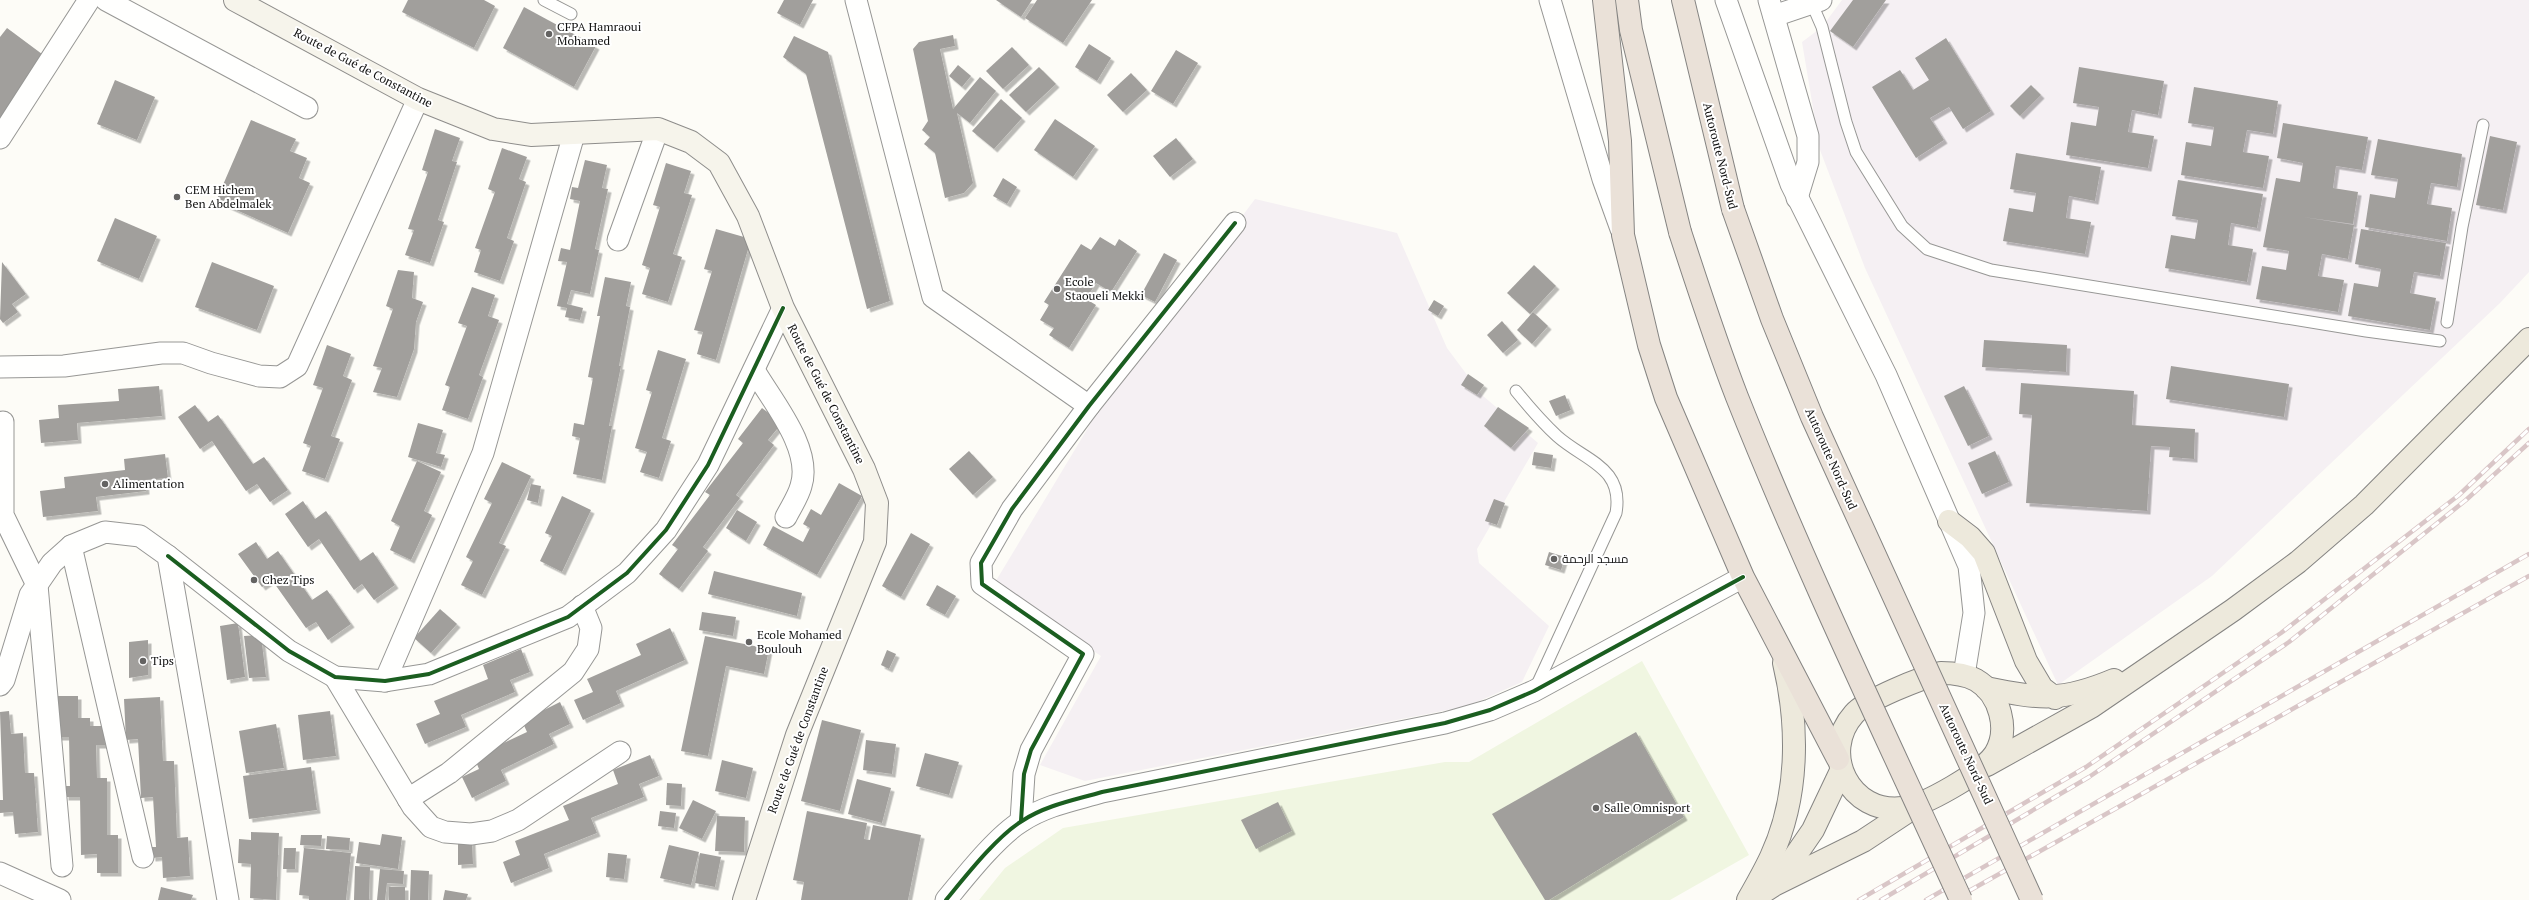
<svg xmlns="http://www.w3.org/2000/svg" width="2529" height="900" viewBox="0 0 2529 900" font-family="'PT Serif',Cairo,serif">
  <defs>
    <filter id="shadow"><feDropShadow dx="3.5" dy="3.5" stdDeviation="0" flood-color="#0004"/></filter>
  </defs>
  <rect width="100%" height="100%" fill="#fdfcf7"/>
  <g fill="#f5f0f3">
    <polygon points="1842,0 2529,0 2529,272 2500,303 2212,576 2058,685 1865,268 1820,150 1802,42 1822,27"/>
    <polygon points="1255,199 1397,233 1447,348 1482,395 1538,443 1477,549 1479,563 1549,626 1522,682 1468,706 1085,781 1040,765 1101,656 994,584 1103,403"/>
  </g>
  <polygon fill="#f0f6e1" points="1642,661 1749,855 1670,900 979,900 1005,868 1063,828 1445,762 1469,762"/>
  <g fill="#a19f9c" filter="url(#shadow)">
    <polygon points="408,0 484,0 495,6 474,48 402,12"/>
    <polygon points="784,0 813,0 800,25 777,13"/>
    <polygon points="996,0 1032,0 1021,17"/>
    <polygon points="1037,0 1092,0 1063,43 1025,18"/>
    <polygon points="1853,0 1886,0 1853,47 1830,31"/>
    <polygon points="524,7 596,46 574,87 503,48"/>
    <polygon points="7,28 46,57 0,120 0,37"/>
    <polygon points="953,35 955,46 940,49 953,109 980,77 996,91 970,123 957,113 973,183 964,193 945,198 935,153 924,144 930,137 922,130 928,121 913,49 919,42"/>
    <polygon points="794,36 828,52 890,301 867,309 806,74 783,57"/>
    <polygon points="1946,38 1991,111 1963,129 1949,107 1930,118 1944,140 1916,158 1872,87 1900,70 1913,90 1929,80 1915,58"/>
    <polygon points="1089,44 1111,58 1097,81 1075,67"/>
    <polygon points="1012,47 1029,65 1003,89 986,71"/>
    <polygon points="1176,50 1198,63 1173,104 1151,91"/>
    <polygon points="958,65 971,76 962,87 949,76"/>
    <polygon points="1039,67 1056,84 1026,112 1009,95"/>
    <polygon points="2079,67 2164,81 2158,115 2132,110 2128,132 2154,136 2148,168 2066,155 2071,122 2096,126 2099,107 2073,103"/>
    <polygon points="1131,73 1147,90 1123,112 1107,95"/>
    <polygon points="115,80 155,97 137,140 97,124"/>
    <polygon points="2031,85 2041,95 2020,116 2010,106"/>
    <polygon points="2194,87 2278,101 2273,134 2247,130 2243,152 2269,156 2263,188 2181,175 2186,142 2211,146 2214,127 2188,123"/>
    <polygon points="1001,99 1022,118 994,149 972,131"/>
    <polygon points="1055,119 1095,146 1073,177 1034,150"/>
    <polygon points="251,120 296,139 290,151 307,158 299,178 310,183 288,233 216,201"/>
    <polygon points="2283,123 2368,137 2362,170 2336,166 2333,188 2358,192 2353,224 2303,217 2354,225 2348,259 2322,254 2318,276 2344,280 2338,312 2256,299 2262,266 2286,270 2289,251 2263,247 2276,178 2300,182 2303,163 2277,158"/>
    <polygon points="435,129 460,138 452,161 457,162 438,220 444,222 430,263 405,255 414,230 408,229 428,172 422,170"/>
    <polygon points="2490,136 2517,142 2503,210 2476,205"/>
    <polygon points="1176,138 1193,159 1170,177 1153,156"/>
    <polygon points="2378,139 2462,154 2457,187 2431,183 2427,204 2452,208 2447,241 2365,227 2370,194 2395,198 2398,179 2371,175"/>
    <polygon points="502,148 527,157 519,179 526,182 507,238 514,241 500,281 474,272 481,250 475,248 495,192 488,189"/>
    <polygon points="2016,153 2101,167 2095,201 2069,196 2066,218 2091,222 2085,254 2003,241 2009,208 2033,212 2036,193 2010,189"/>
    <polygon points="585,160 607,165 602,188 608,189 595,249 599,250 590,294 571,290 567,304 583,308 580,320 565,317 567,308 557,306 567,262 558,261 561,248 570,250 580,201 570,199 572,187 578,188"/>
    <polygon points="666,163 691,171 684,193 692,195 673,254 682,257 668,302 642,294 650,268 642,265 660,207 653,205"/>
    <polygon points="1003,178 1017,187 1007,204 993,196"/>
    <polygon points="2178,180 2263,194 2257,228 2231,223 2228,245 2253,249 2247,282 2165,268 2171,235 2195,239 2198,220 2172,216"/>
    <polygon points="115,218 157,236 139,279 97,261"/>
    <polygon points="716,229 751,239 716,360 697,354 703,332 694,330 712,271 704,269"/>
    <polygon points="2361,229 2446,243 2440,276 2414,272 2410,293 2436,298 2430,330 2348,316 2354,283 2378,287 2381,269 2355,264"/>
    <polygon points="1100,237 1115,246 1119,239 1137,251 1111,292 1096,283 1086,299 1096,305 1069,348 1049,335 1054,328 1040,320 1049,305 1044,302 1081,244 1091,250"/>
    <polygon points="1164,253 1177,260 1155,302 1141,295"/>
    <polygon points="2,262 26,294 12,304 18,312 3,323 0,319"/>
    <polygon points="212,262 274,286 257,330 195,307"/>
    <polygon points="1534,265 1556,286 1530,314 1507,293"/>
    <polygon points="398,270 414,272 412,298 423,302 416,322 414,349 397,397 373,392 382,368 373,366 393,309 386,306"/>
    <polygon points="605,277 631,282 626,306 630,307 619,366 621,366 609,426 612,426 602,480 573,474 580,438 572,436 574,423 584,425 593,378 588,377 600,316 597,316"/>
    <polygon points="472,287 495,295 488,316 499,320 479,375 483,377 468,419 442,410 450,387 445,385 467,326 458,323"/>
    <polygon points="1434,300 1444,306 1438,316 1428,310"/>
    <polygon points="1533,312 1548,326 1532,344 1517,330"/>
    <polygon points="1502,321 1518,340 1503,353 1487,335"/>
    <polygon points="1984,340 2067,345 2066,372 1982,367"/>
    <polygon points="327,345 351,354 343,376 352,380 331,436 340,439 325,479 302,471 311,446 303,443 323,388 313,385"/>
    <polygon points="658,350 686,359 662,438 671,441 659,478 640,472 647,452 635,448 652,392 646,390"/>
    <polygon points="2171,366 2289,384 2284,417 2166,399"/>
    <polygon points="1468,374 1484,385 1477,395 1461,385"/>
    <polygon points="2021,383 2134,391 2132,425 2195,429 2194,459 2169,457 2170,447 2151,446 2147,511 2026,503 2032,415 2019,414"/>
    <polygon points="159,386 162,416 77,423 78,440 41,443 39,420 59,418 58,405 119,401 118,389"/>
    <polygon points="1964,386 1989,436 1968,446 1944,396"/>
    <polygon points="1565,395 1571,410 1556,416 1549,401"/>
    <polygon points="195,405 208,422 218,415 253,464 264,457 288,490 270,502 257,484 246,491 212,441 200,449 178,417"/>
    <polygon points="1498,407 1529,428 1511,448 1484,426"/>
    <polygon points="762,408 782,423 768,440 774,445 736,495 740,498 703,547 708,551 679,589 659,574 678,549 672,545 710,495 705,492 743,443 738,439"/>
    <polygon points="418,423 443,430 436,453 445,455 441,467 408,457"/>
    <polygon points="969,451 993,477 973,495 949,469"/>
    <polygon points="1995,451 2009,482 1982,494 1968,463"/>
    <polygon points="1534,452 1553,455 1551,468 1532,465"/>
    <polygon points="165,454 168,478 145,480 146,491 96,497 98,511 43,517 40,491 65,488 64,477 125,470 124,459"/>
    <polygon points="417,461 441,472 424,511 432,515 411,560 390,550 400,526 391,521"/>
    <polygon points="502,462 531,476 499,543 506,546 482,595 461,585 473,561 466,557 492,503 484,499"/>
    <polygon points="839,483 862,496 817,575 763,545 773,526 803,542 810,528 803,524 811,509 821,515"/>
    <polygon points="531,484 541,486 538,503 527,500"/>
    <polygon points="562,496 591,510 562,572 540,561 552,536 545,533"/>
    <polygon points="1494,499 1505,503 1497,525 1485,521"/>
    <polygon points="303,501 315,519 326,511 360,561 373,552 395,585 374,600 362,584 354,590 319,539 308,547 285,514"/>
    <polygon points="737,510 757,522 746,541 726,528"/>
    <polygon points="911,533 930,544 901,597 882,586"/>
    <polygon points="256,542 267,559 278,551 312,600 327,590 351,624 328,640 316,622 306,628 272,580 262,587 238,554"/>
    <polygon points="1549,552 1565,557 1561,570 1545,565"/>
    <polygon points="714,571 802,593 797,616 708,594"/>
    <polygon points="937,585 956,596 945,615 926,605"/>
    <polygon points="440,609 457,624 431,653 414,638"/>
    <polygon points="702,612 736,617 733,636 699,630"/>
    <polygon points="238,623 245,677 227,680 220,626"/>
    <polygon points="670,628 685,660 616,691 621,703 583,720 574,700 593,692 587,679 641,655 636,644"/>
    <polygon points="261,635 266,677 249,678 244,636"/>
    <polygon points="705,636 769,649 764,674 726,666 708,756 681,751"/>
    <polygon points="148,640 148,675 129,678 129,642"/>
    <polygon points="521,649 530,672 510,680 515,692 461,715 466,727 425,744 416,724 440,714 434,701 488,679 483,665"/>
    <polygon points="887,650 896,654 889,669 881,665"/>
    <polygon points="54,696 78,696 78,718 90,718 90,726 104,726 105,745 96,745 97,778 107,778 107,835 118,835 118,873 97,873 97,854 81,855 80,797 65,797 65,786 70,786 69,737 54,737"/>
    <polygon points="160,697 163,761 174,761 177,838 188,837 190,876 163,878 162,857 152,858 151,847 156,847 153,797 141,798 138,739 126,740 124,699"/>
    <polygon points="560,702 570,724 549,734 554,744 501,770 506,781 472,798 462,777 479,769 474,757 527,732 522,721"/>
    <polygon points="9,711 11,734 23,733 25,773 34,773 38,832 15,834 13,812 0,813 0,800 3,800 0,712"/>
    <polygon points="330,711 336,756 303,760 298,715"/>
    <polygon points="822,720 861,730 840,811 801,801"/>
    <polygon points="276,724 284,768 246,773 239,731"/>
    <polygon points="1636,732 1684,817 1549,900 1545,900 1492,814"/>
    <polygon points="866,740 896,744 892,774 863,770"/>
    <polygon points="925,753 959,762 949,795 916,786"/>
    <polygon points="650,755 659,776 639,784 644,797 591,818 597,833 544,854 549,868 511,883 503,862 520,855 515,841 569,820 563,806 618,784 613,770"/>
    <polygon points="722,760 753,768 746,798 715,791"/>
    <polygon points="311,767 317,810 249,819 243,776"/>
    <polygon points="857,779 891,788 882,823 848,814"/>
    <polygon points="667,783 682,784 681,806 666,805"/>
    <polygon points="693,800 716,811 702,839 679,828"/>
    <polygon points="1278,802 1292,831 1256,849 1241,820"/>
    <polygon points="660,811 676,813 674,828 658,826"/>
    <polygon points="807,811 867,823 864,839 870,840 873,825 921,835 908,900 801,900 804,882 793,880"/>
    <polygon points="717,816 745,817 744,852 715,851"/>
    <polygon points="251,832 279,833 276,900 250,898 251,864 238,863 239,839 251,840"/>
    <polygon points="382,834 402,837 398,869 356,863 359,842 380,845"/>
    <polygon points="301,835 322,835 321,846 300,845"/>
    <polygon points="327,836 350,838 349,850 326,849"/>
    <polygon points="472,841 473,864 458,865 458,842"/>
    <polygon points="669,845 699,852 691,885 660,878"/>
    <polygon points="284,848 296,848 295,869 283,869"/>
    <polygon points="304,848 351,853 346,900 309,900 309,896 299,895"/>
    <polygon points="608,853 627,855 624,879 606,877"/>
    <polygon points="700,853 721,857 715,887 695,883"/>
    <polygon points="355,866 370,867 369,900 354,900"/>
    <polygon points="380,869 404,871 403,884 387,883 385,900 377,900"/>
    <polygon points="411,870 429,871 428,900 410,900"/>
    <polygon points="161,887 193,895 191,900 158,900"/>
    <rect x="389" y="887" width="16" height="13"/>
    <polygon points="445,890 468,894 466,900 443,900"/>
  </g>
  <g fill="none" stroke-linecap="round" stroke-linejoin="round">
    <g stroke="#979795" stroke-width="13">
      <g id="lane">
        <polyline points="544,0 571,14"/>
        <polyline points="1812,4 1822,27 1846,122 1856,152 1902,226 1927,249 1991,270 2366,331 2440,341"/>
        <polyline points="2447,322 2462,227 2483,125"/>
        <path d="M1516 391C1529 407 1542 422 1557 436 1585 461 1624 467 1616 513L1536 687"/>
      </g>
    </g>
    <g stroke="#979795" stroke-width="23">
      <g id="street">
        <polyline points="106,0 307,108"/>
        <polyline points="856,0 933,297 1089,406"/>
        <polyline points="1550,0 1603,179 1621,229"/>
        <polyline points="1726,0 1791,184 1886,375 1969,566 1974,613 1964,675"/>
        <polyline points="1769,0 1808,136 1808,162 1797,198"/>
        <polyline points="1774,16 1821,0"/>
        <polyline points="0,138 89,0"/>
        <polyline points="618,240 658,129"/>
        <polyline points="0,367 64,366 161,353 183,353 211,363 259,376 280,377 297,366 418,99"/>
        <path d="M754 370C772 401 813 449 801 486 798 497 791 507 786 517"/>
        <polyline points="3,422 3,515 37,585 62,866"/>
        <polyline points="71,546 143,857"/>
        <polyline points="168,556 289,651 335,677 385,681 429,674 568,617 627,573 666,530 708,465 783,308"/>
        <polyline points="335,677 413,807 431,827 445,832 471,834 492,831 518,820 620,752"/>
        <polyline points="385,681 483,453 574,134"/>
        <polyline points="0,685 4,680 30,595 52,563 71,546 105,532 140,536 168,556 228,900"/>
        <polyline points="408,799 449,773 573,672 588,649 591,628 582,606"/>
        <polyline points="1021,821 1024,774 1031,750 1083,654 982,584 981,563 1012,509 1089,406 1235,223"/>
        <polyline points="0,873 60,900"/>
        <path d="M946 900C965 877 997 836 1022 821 1046 805 1075 800 1102 792L1445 723 1490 710 1534 691 1743 577"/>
      </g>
    </g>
    <g stroke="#8e8d8b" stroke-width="24">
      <polyline id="secondary" points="235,0 418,99 493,129 531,135 658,129 691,142 719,163 748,216 783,308 864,469 877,503 875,542 797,735 744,900"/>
    </g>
    <g stroke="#858482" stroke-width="24">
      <g id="primary">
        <polyline points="1949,521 1970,537 1984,553 2026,661 2042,688 2055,698"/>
        <path d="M1941 673C1953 673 1965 674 1976 680 2000 694 2010 730 1995 754 1983 772 1924 806 1903 808 1850 815 1819 753 1854 714 1867 699 1921 678 1941 673Z"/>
        <path d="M1986 688C2040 699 2062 702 2114 680"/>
        <polyline points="1987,765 2091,707 2233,610 2298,562 2364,505 2529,339"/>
        <polyline points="1778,881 1813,830 1841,771"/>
        <path d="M1748 900C1756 886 1764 872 1771 857 1799 797 1799 726 1784 663"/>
        <polyline points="1751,900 1774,885 1863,841 1916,806"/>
      </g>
    </g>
    <g stroke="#858482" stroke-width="24">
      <g id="highway">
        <polyline points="1604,0 1620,141 1623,235 1649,345 1666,398 1743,577 1838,759"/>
        <polyline points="1627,0 1631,30 1680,232"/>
        <polyline points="1683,0 1733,209"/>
      </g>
    </g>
    <use href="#lane" stroke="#fffffe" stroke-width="11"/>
    <use href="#street" stroke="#fffffe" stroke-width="21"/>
    <use href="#secondary" stroke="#f6f4eb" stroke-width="22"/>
    <use href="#primary" stroke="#ede9dc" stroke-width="22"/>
    <use href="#highway" stroke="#eae1d8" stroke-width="22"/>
    <g stroke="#d9c6c7" stroke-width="4.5">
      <g id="rail">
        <polyline points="1859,900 2086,767 2281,633 2459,495 2529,429"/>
        <polyline points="1881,900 2089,777 2289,642 2466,500 2529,443"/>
        <polyline points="1926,900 2529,554"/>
        <polyline points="1953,900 2529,576"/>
      </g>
    </g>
    <use href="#rail" stroke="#fff" stroke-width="3" stroke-dasharray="9" stroke-linecap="butt"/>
    <g stroke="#858482" stroke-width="24" stroke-linecap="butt">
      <g id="highway-bridge">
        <polyline points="1733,209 1772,319 1812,417 2032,900"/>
        <path d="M1680 232C1698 287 1716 343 1737 397 1805 568 1885 734 1961 900"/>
      </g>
    </g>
    <use href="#highway-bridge" stroke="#eae1d8" stroke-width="22"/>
    <g stroke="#fff" stroke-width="6">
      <g id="cycleway">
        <polyline points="168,556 289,651 335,677 385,681 429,674 568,617 627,573 666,530 708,465 783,308"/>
        <polyline points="1021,821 1024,774 1031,750 1083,654 982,584 981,563 1012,509 1089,406 1235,223"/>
        <path d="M946 900C965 877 997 836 1022 821 1046 805 1075 800 1102 792L1445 723 1490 710 1534 691 1743 577"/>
      </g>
    </g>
    <use href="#cycleway" stroke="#1b5e20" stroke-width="4"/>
  </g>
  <g fill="#646362" stroke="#fff" stroke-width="1.5">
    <circle cx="549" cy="34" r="4"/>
    <circle cx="177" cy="197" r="4"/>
    <circle cx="1057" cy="289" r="4"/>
    <circle cx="105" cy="484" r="4"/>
    <circle cx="1554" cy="559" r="4"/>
    <circle cx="254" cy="580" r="4"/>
    <circle cx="749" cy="642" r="4"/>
    <circle cx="143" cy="661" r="4"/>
    <circle cx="1596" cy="808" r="4"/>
  </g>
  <g text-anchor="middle" stroke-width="4" stroke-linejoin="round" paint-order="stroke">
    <g font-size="12" fill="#111" stroke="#fff" text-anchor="start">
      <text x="557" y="31">CFPA Hamraoui<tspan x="557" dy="14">Mohamed</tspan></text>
      <text x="185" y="194">CEM Hichem<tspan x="185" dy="14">Ben Abdelmalek</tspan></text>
      <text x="1065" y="286">Ecole<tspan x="1065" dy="14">Staoueli Mekki</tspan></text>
      <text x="113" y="488">Alimentation</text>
      <text x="1562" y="563">مسجد الرحمة</text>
      <text x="262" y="584">Chez Tips</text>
      <text x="757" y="639">Ecole Mohamed<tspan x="757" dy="14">Boulouh</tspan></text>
      <text x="151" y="665">Tips</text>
      <text x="1604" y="812">Salle Omnisport</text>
    </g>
    <g font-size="12" fill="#111" stroke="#fff">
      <text transform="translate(363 68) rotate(28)" y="4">Route de Gué de Constantine</text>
      <text transform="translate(1720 156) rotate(76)" y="4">Autoroute Nord-Sud</text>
      <text transform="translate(826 394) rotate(63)" y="4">Route de Gué de Constantine</text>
      <text transform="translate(1831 459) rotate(66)" y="4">Autoroute Nord-Sud</text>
      <text transform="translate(798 740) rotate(-70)" y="4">Route de Gué de Constantine</text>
      <text transform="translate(1966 754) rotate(65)" y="4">Autoroute Nord-Sud</text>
    </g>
  </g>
</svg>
